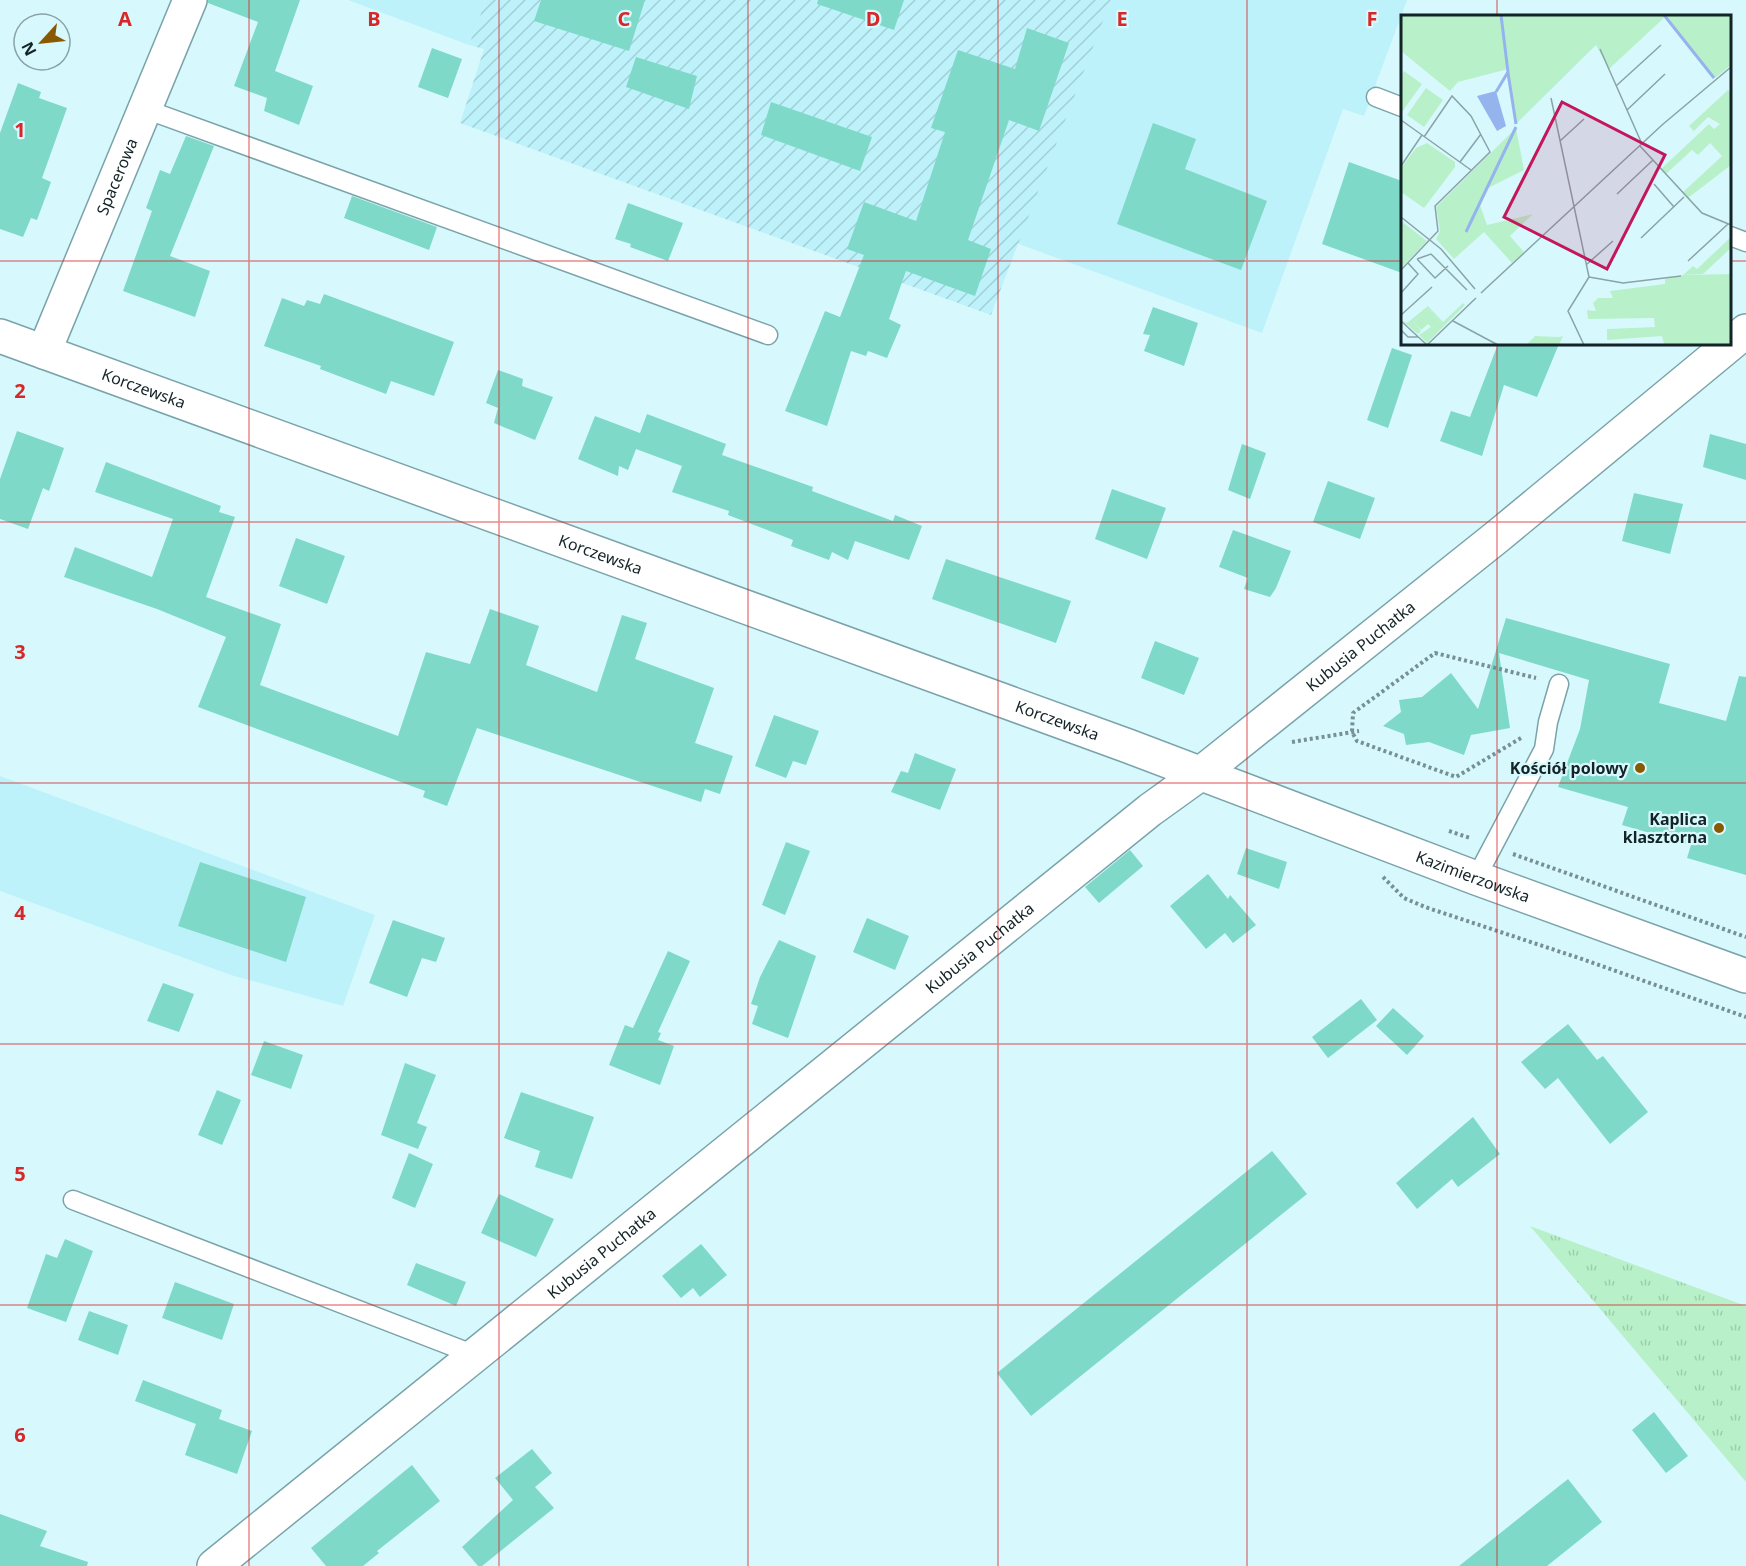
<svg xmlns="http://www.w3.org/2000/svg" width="1746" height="1566" viewBox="0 0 1746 1566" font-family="'Noto Sans',sans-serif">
  <defs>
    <pattern id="industrial-furrows" width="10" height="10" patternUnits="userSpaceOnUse" patternTransform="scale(1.5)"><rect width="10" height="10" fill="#bdf2fa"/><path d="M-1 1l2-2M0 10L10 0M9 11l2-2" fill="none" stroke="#a2cfd6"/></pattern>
    <pattern id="grass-tufts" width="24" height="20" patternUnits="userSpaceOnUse" patternTransform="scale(1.5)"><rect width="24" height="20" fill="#b8f1c9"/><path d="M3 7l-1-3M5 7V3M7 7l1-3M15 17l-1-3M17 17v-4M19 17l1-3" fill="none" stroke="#9dceac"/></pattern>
  </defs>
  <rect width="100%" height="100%" fill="#d7f9fe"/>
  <g fill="#bdf2fa">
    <polygon points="348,0 486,0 469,45"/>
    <polygon points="1111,0 1407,0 1364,116 1343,109 1262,333 1016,243"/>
    <polygon points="0,776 375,915 343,1006 231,975 0,891"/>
  </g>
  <polygon fill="url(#industrial-furrows)" points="486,0 1111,0 991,315 460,123 484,49 469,45"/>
  <polygon fill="url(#grass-tufts)" points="1530,1226 1746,1306 1746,1482"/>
  <g fill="#7ed9c9">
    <polygon points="208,0 300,0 275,71 313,86 299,125 264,111 267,98 234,86 258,22 208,3"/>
    <polygon points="541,0 645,0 629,51 534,21"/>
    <polygon points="818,0 904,0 894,30 817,4"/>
    <polygon points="1027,28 1069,43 1039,131 1009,120 968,240 991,249 975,296 906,271 889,319 901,325 887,358 868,351 866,356 851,351 827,426 785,411 825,311 840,317 864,255 847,249 864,202 916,221 945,132 931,128 958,50 1015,69"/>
    <polygon points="432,48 462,59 448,98 418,87"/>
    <polygon points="636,57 697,76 689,109 626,87"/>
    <polygon points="18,83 41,92 39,98 67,108 42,178 51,182 37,220 31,218 23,237 0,229 0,133"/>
    <polygon points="771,102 872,137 860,171 761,135"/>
    <polygon points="1153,123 1196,139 1185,169 1267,201 1241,270 1117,224"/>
    <polygon points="186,136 214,146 170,256 210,271 195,317 123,291 152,211 146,208 160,170 170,174"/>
    <polygon points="1349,162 1402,181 1402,273 1322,244"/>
    <polygon points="352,196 437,227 429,250 344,218"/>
    <polygon points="628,203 683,223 668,261 630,247 631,244 615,239"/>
    <polygon points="324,294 454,342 434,396 391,381 386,394 320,369 321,366 264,346 282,298 304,306 307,300 320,304"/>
    <polygon points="1153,307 1198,323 1184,366 1144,351 1150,335 1143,334"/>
    <polygon points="1498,344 1559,344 1537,397 1504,385 1482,456 1440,441 1451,411 1470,417"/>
    <polygon points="1392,348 1412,355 1388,428 1367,420"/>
    <polygon points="498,370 523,379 522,386 553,397 535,440 494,423 498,408 486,403"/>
    <polygon points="647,414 726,444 722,455 813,487 812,491 893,521 895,515 922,526 909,560 855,541 848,560 832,552 829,560 791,546 793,540 728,515 729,511 672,492 682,466 636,449 628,470 619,466 618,476 578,459 595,416 640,433"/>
    <polygon points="17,431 64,448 49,491 43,488 28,529 0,519 0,479"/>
    <polygon points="1710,434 1746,444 1746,480 1703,467"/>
    <polygon points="1242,444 1266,453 1250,499 1228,490"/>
    <polygon points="106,462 221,506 219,512 235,517 206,597 281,624 260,685 398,736 426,652 470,664 490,609 539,626 526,665 597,692 622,615 647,623 635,659 714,688 695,743 733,756 720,794 705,789 701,802 477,728 447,806 423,797 425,791 198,707 226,637 157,609 64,577 75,547 152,577 173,519 95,492"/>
    <polygon points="1328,481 1375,498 1360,539 1313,522"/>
    <polygon points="1112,489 1166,508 1147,559 1095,539"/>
    <polygon points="1634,493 1683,504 1670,554 1622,541"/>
    <polygon points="1233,530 1291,551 1276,588 1270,597 1244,589 1248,578 1219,567"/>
    <polygon points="296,538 345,556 327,604 279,586"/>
    <polygon points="946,559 1071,601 1056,643 932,599"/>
    <polygon points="1506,618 1670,664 1659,703 1726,721 1739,676 1746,677 1746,875 1687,858 1691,845 1622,825 1628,807 1558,787 1580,729 1589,680 1499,653 1510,728 1471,735 1464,755 1429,742 1406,745 1404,734 1383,726 1401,712 1399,700 1422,697 1451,673 1478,709"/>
    <polygon points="1155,641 1199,658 1184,695 1141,678"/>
    <polygon points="774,715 819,731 806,765 793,761 786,778 755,766"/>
    <polygon points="915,753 956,769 940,810 891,792 901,771 908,773"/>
    <polygon points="786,842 810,851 785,915 762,905"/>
    <polygon points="1246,848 1287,862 1279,889 1237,874"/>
    <polygon points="1130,850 1143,866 1099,903 1085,887"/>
    <polygon points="200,862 306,897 286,962 178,926"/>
    <polygon points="1208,874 1228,899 1230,895 1256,925 1233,943 1225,933 1206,949 1170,906"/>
    <polygon points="867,918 909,936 895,970 853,952"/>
    <polygon points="393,920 445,938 436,962 422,958 407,997 369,983"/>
    <polygon points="779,940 816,956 788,1038 752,1024 758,1006 751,1004 760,977"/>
    <polygon points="668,951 690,961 658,1032 661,1033 658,1040 674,1046 660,1085 609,1065 625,1025 633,1028"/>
    <polygon points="163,983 194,994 179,1032 147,1021"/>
    <polygon points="1361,999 1377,1020 1328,1058 1312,1037"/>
    <polygon points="1393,1008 1424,1036 1407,1055 1376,1026"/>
    <polygon points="1568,1024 1597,1060 1603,1056 1648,1112 1610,1144 1558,1078 1545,1089 1521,1062"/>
    <polygon points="264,1041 303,1055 291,1089 251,1075"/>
    <polygon points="405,1063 436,1075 417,1123 427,1127 418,1149 381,1135"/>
    <polygon points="217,1090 241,1100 222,1145 198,1135"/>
    <polygon points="521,1092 594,1117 572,1179 535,1167 540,1151 504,1138"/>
    <polygon points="1473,1117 1500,1154 1458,1187 1452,1179 1417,1209 1396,1183"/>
    <polygon points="1272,1151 1307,1194 1031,1416 997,1373"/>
    <polygon points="409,1153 433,1164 415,1208 392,1198"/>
    <polygon points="499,1194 554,1219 536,1257 481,1233"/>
    <polygon points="65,1239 93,1251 66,1322 27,1308 46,1254 57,1258"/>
    <polygon points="701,1244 727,1275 700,1297 693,1288 681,1298 662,1276"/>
    <polygon points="416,1263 466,1282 456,1306 407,1285"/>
    <polygon points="175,1282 234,1304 222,1340 162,1318"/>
    <polygon points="89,1311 128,1325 118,1355 78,1340"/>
    <polygon points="143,1380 222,1410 219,1419 252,1431 237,1474 185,1455 196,1424 135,1401"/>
    <polygon points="1654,1412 1688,1456 1666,1473 1632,1430"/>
    <polygon points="532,1449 552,1473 535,1487 554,1508 482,1566 478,1566 462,1547 513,1500 495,1478"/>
    <polygon points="412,1465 440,1501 377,1551 379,1553 363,1566 326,1566 311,1548"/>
    <polygon points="1568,1479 1602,1522 1547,1566 1459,1566"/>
    <polygon points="0,1514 47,1531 40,1546 88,1562 87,1566 0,1566"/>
  </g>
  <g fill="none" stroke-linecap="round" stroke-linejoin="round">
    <g stroke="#7aa3a9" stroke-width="21">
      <g id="lane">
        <polyline points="1376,97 1402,107"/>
        <polyline points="145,109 768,335"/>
        <polyline points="1730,236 1746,242"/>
        <polyline points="1476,878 1544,749 1548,722 1559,684"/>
        <polyline points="73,1200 475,1355"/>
      </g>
    </g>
    <g stroke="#7aa3a9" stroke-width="36">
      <g id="street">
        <path id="s1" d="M44 352 190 0"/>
        <path id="s2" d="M214 1566 1150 810 1200 774 1498 536 1746 331"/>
      </g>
    </g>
    <g stroke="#7aa3a9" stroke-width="36">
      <g id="secondary">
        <path id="s3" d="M0 336 1128 746 1476 878 1746 976"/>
      </g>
    </g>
    <g stroke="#769094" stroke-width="4" stroke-dasharray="3 3" stroke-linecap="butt">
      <polyline points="1521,738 1456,777 1357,741 1352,732 1353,713 1435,653 1536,678"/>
      <polyline points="1292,742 1359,731"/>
      <polyline points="1449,831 1470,838"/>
      <polyline points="1513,854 1746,937"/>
      <polyline points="1383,877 1404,898 1425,907 1579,958 1746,1017"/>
    </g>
    <use href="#lane" stroke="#fff" stroke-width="18"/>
    <use href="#street" stroke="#fff" stroke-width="33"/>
    <use href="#secondary" stroke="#fff" stroke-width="33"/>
  </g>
  <path fill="none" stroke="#d62828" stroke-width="1.5" stroke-opacity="0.55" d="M249 0V1566M499 0V1566M748 0V1566M998 0V1566M1247 0V1566M1497 0V16M0 261H1402M1730 261H1746M1497 344V1566M0 522H1746M0 783H1746M0 1044H1746M0 1305H1746"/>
  <g fill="#895900" stroke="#d7f9fe" stroke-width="2">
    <circle cx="1640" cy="768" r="6"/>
    <circle cx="1719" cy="828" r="6"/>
  </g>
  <g text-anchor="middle" stroke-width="4.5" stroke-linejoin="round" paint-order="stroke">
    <g font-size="16" fill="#132326" stroke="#d7f9fe">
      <text dy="6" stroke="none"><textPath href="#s1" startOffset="190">Spacerowa</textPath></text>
      <text dy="6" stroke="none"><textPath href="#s3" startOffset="153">Korczewska</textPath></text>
      <text dy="6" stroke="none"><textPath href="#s3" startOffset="639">Korczewska</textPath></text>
      <text dy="6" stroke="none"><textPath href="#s2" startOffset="1470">Kubusia Puchatka</textPath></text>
      <text dy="6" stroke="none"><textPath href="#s3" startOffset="1125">Korczewska</textPath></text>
      <text dy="6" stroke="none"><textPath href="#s3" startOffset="1569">Kazimierzowska</textPath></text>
      <text dy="6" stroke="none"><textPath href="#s2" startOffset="984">Kubusia Puchatka</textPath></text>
      <text dy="6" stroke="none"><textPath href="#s2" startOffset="498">Kubusia Puchatka</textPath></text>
    </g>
    <g font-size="16" font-weight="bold" fill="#132326" stroke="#d7f9fe" text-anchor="end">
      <text x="1628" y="774">Kościół polowy</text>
      <text x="1707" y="825">Kaplica<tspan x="1707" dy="18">klasztorna</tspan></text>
    </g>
  </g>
  <g transform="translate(1401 15)">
    <rect width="330" height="330" fill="#d7f9fe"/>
    <path d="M0 0H330V50L314 63 265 1 208 54 195 30 116 108 107 54 57 67 49 76 0 36ZM327 75 330 78V150L287 183 281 178 321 141 309 128 297 140 291 135 265 159 260 154 308 109 313 114 319 109 307 102 293 116 288 111ZM115 113 123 155 87 173 79 190 86 210 132 199 109 221 123 237 111 248 83 217 53 244 35 224 39 216 35 192ZM0 206 26 226 0 253ZM330 259V330H257L263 329 261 321 206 325V314L254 312 253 303 187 304 186 295 195 296 192 288 197 283H212L209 276 264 269V264L282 260ZM62 288 64 290 26 328 18 320 39 306 28 294 13 308 20 316 17 319 0 305 6 308 27 291 42 307ZM134 321 158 322 162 321 158 330H125Z" fill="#b8f1c9"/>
    <path d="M330 222V233L302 259 282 260 292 251 296 254Z" fill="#b8f1c9"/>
    <path d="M3 56 21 69 1 97 0 60ZM25 73 42 85 23 112 6 100ZM26 128 54 147V152L23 193 0 177V153L15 133ZM28 294 39 306 31 313 27 309 20 315 13 308Z" fill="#b8f1c9"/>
    <path d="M95 76 105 111 96 116 76 81Z" fill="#95b4ee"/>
    <path fill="none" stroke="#95b4ee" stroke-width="3" d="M263 0 313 63M107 58 115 109M95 77 107 57 100 0M65 217 115 112"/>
    <path fill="none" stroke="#89a3a8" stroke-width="1.5" d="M199 34 241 129M215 71 260 30M150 83 188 262M226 95 264 59M0 105 70 155M159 126 183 104M239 131 301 198 330 210M59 147 80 119M0 151 21 120M253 169 273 192M216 179 252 145M0 202 40 234 74 274M240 223 283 182M16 244 30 239 66 275M16 244 34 263 47 251M287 246 327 209M185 250 212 226M0 255 37 216 34 191 89 137 70 101 51 81 23 122M188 262 222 268 280 261M0 278 17 259 7 248M80 278 261 110 330 52M0 300 31 272M0 306 26 330M52 306 97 330M0 315 7 322H17M26 330 75 283M183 330 167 296 188 262"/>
    <path fill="#c2185b" fill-opacity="0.15" stroke="#c2185b" stroke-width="3" d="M161 87 264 140 206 254 103 202Z"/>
    <rect width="330" height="330" fill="none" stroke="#132326" stroke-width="3"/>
  </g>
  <g font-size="20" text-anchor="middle" font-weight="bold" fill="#d62828" stroke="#d7f9fe" stroke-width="4.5" stroke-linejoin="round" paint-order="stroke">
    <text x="125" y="26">A</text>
    <text x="374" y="26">B</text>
    <text x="624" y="26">C</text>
    <text x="873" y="26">D</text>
    <text x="1122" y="26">E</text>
    <text x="1372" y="26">F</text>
    <text x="20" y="137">1</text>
    <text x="20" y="398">2</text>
    <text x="20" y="659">3</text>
    <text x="20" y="920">4</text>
    <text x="20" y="1181">5</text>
    <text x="20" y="1442">6</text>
  </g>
  <g transform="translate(42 42) rotate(243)"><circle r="28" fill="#d7f9fe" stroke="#89a3a8" stroke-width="1.5"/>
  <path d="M0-4.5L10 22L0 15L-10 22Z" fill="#895900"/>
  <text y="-9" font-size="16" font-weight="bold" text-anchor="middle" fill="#132326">N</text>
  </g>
</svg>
